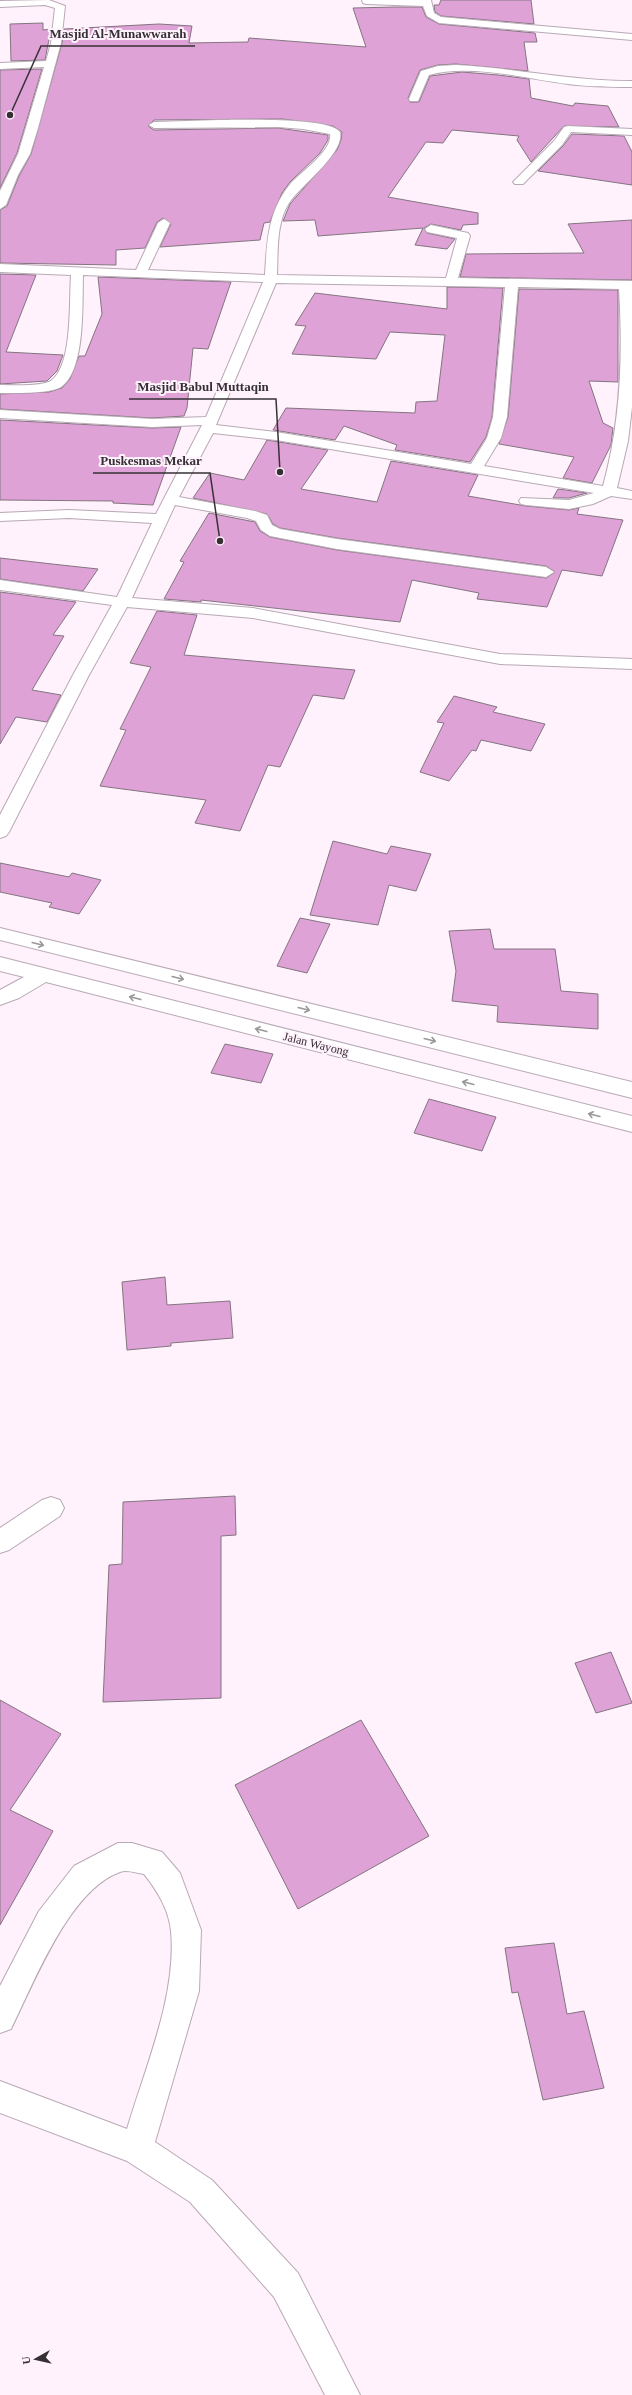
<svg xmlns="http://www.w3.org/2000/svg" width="632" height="2395" viewBox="0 0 632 2395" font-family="'Times New Roman',serif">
  <rect width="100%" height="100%" fill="#fff2fc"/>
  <g fill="#dfa2d6" stroke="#837580">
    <polygon points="441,0 531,0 534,24 441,16 435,12 434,5 439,5"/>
    <polygon points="395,7 422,7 426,17 439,24 535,33 537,42 524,42 528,71 456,64 438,65 420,70 408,98 410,102 419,102 430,76 462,72 498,75 529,79 531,98 573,106 575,103 608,106 619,127 564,126 531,162 517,140 519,136 452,130 443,143 426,142 388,197 478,213 478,224 463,225 461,230 431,224 424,228 427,233 455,239 447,249 415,245 423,228 318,236 315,220 283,221 290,204 337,150 341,140 342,132 333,126 283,119 154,120 148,126 154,130 278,128 328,135 328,140 320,153 290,182 282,193 270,222 264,223 260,240 160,247 171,224 163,218 157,222 145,248 116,250 116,265 0,263 0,210 7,206 19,176 31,154 62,43 64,29 159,24 192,26 189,43 248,42 249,38 366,47 353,8"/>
    <polygon points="43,23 43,30 51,29 45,60 11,61 10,24"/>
    <polygon points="42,69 17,153 0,188 0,70"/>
    <polygon points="572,134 624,136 632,152 632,185 538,171 563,146"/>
    <polygon points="632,220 632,280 460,277 466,254 584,253 568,224"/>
    <polygon points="0,274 36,275 6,352 63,355 57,371 47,381 0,384"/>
    <polygon points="98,277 231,282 208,349 193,348 187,408 184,416 152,418 0,409 0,394 49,392 62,388 70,379 79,356 85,356 102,314"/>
    <polygon points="447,287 503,288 492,417 486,437 470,462 395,450 397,445 344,426 335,440 273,430 286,408 415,413 416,402 437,401 445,335 390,332 376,359 292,354 306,326 295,325 315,293 447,309"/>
    <polygon points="519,289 618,290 618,382 589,381 603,423 613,428 611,445 592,483 563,478 574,457 499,444 508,417"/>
    <polygon points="0,420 152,428 181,427 153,505 113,503 113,501 0,500"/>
    <polygon points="267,440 328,450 301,489 377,502 391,461 478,475 468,496 526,506 569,510 579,508 577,514 623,520 602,576 562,570 547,607 477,599 479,593 412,580 400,622 201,600 201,602 164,599 184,562 180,561 209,513 255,522 260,531 270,537 337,550 546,578 555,572 546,566 337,538 280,528 273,524 267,514 193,498 210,473 244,480"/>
    <polygon points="558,489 587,493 569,498 553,498"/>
    <polygon points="0,558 52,564 98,569 83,591 0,579"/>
    <polygon points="0,592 76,602 53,635 64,636 32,690 61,695 47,722 16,717 0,744"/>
    <polygon points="157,611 197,615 184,655 355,670 344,699 313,695 280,767 268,765 240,831 195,823 206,800 100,786 126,730 120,729 151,667 130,663"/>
    <polygon points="454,696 497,707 493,712 545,724 531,751 481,740 476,751 472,750 449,781 420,772 444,723 437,722"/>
    <polygon points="333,841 387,854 391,846 431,854 416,891 389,885 378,925 310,915"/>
    <polygon points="0,863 69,877 72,873 101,880 79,914 49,907 52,903 0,892"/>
    <polygon points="300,918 330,924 307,973 277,966"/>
    <polygon points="490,929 494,949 555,949 561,991 598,994 598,1029 497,1022 498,1006 452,1001 456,971 449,931"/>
    <polygon points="225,1044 273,1054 261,1083 211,1073"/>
    <polygon points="429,1099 496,1117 482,1151 414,1133"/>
    <polygon points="165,1277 167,1305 230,1301 233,1338 171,1343 171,1346 127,1350 122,1282"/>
    <polygon points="235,1496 236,1535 221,1536 221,1698 103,1702 109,1565 122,1564 123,1502"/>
    <polygon points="611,1652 632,1703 596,1713 575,1663"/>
    <polygon points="0,1700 61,1734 10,1810 53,1831 0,1925"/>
    <polygon points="361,1720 429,1836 298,1909 235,1785"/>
    <polygon points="554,1943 567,2014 584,2011 604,2088 543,2100 518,1992 512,1993 505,1948"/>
  </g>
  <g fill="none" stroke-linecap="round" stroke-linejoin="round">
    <g stroke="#b8a9b5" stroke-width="2">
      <g id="minor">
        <polygon points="49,0 65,6 61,43 38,128 30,154 18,175 6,205 0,209 0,191 18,154 44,67 0,69 0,63 46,61 51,43 55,8 45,5 0,7 0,1"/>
        <polygon points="362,0 431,0 434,13 441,17 632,34 632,40 439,23 427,16 423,6 366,4 363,3"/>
        <path d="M456 65C515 68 573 81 632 81V87C610 87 590 87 568 84 527 79 470 63 429 75L418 101H410L409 99 421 71 438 66Z"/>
        <path d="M219 120C240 120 329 117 340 132 345 153 301 185 289 203 276 223 278 252 277 275L446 278 457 238 427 232 425 229 431 225 468 233 470 236 458 278 632 281V407L628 441 617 488 632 491V499L611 496 593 504 569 509 526 505 521 504 519 501 521 498 569 500 594 493 276 440 213 433 179 497 255 511 267 515 272 525 280 529 337 539 546 567 554 572 546 577 337 549 270 536 261 530 256 521 247 518 175 505 132 598 253 608 500 654 632 659V669L500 664 253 618 127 607 89 675 9 832 6 836 0 838V815L73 675 112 605 0 590V580L117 597 152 523 69 518 0 521V513L69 510 156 514 202 425 152 427 0 418V410L152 419 206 417 263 282 83 275C82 302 86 370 61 387 50 394 14 393 0 393V385C12 385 44 387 52 380 73 363 69 300 71 275L0 272V264L136 270 158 223 164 219 170 223 148 270 265 275C267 240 268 211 291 183 301 172 333 150 330 134L303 129 278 127 154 128 149 125 154 122ZM276 283 505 287 493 417 487 438 471 464 276 432 216 425ZM518 287 619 289C623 355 621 421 603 486L484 466 501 438 507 417Z"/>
        <polygon points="568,126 632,129 632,135 571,132 562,145 523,184 515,184 513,182 554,141 564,127"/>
        <polygon points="0,928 632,1082 632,1098 0,940"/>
        <polygon points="0,957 632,1116 632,1132 46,982 19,998 0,1005 0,990 24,977 0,971"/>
        <polygon points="51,1497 60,1500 64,1508 60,1516 9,1550 0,1553 0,1528 42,1500"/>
        <path d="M118 1843H132L162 1852 180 1873 201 1930 199 1991 155 2142 212 2180 298 2273 360 2395H325L274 2297 190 2202 127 2161 0 2113V2081L127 2129C145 2068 177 1995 171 1931 169 1910 157 1890 144 1874 136 1873 127 1869 120 1872 69 1890 34 1983 11 2029L0 2033V1986L39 1911 74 1866Z"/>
      </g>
    </g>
    <use href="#minor" fill="#fff" fill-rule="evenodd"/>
  </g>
  <defs><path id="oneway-shaft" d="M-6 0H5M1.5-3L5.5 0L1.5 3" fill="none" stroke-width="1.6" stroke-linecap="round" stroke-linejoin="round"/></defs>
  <g stroke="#9a989a">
    <use href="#oneway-shaft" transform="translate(38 944) rotate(14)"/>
    <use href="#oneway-shaft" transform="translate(178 978) rotate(14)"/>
    <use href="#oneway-shaft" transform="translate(135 998) rotate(-166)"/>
    <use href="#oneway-shaft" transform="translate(304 1009) rotate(14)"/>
    <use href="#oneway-shaft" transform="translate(261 1030) rotate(-166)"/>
    <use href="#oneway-shaft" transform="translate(430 1040) rotate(14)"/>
    <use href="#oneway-shaft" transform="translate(468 1083) rotate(-166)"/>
    <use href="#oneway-shaft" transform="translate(594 1115) rotate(-166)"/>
  </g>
  <g text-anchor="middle" stroke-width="4" stroke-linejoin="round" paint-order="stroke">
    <g font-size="12" fill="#363035" stroke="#fff2fc">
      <text transform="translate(316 1044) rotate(14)" y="4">Jalan Wayong</text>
    </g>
  </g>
  <path fill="none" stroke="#363035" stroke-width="1.5" d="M10 115L41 46H195M280 472L276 399H129M220 541L210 473H93"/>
  <g fill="#363035" stroke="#fff2fc" stroke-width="1.5">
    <circle cx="10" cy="115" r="4"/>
    <circle cx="280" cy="472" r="4"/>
    <circle cx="220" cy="541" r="4"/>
  </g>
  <g font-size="13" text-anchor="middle" font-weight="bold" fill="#363035" stroke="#fff2fc" stroke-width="4" stroke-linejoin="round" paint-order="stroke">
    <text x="118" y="38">Masjid Al-Munawwarah</text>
    <text x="203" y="391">Masjid Babul Muttaqin</text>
    <text x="151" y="465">Puskesmas Mekar</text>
  </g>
  <g transform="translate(36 2359) rotate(262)" stroke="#fff2fc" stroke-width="3" paint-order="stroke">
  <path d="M0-3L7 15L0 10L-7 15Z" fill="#363035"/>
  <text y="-6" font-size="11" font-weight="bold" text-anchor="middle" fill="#363035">U</text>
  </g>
</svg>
